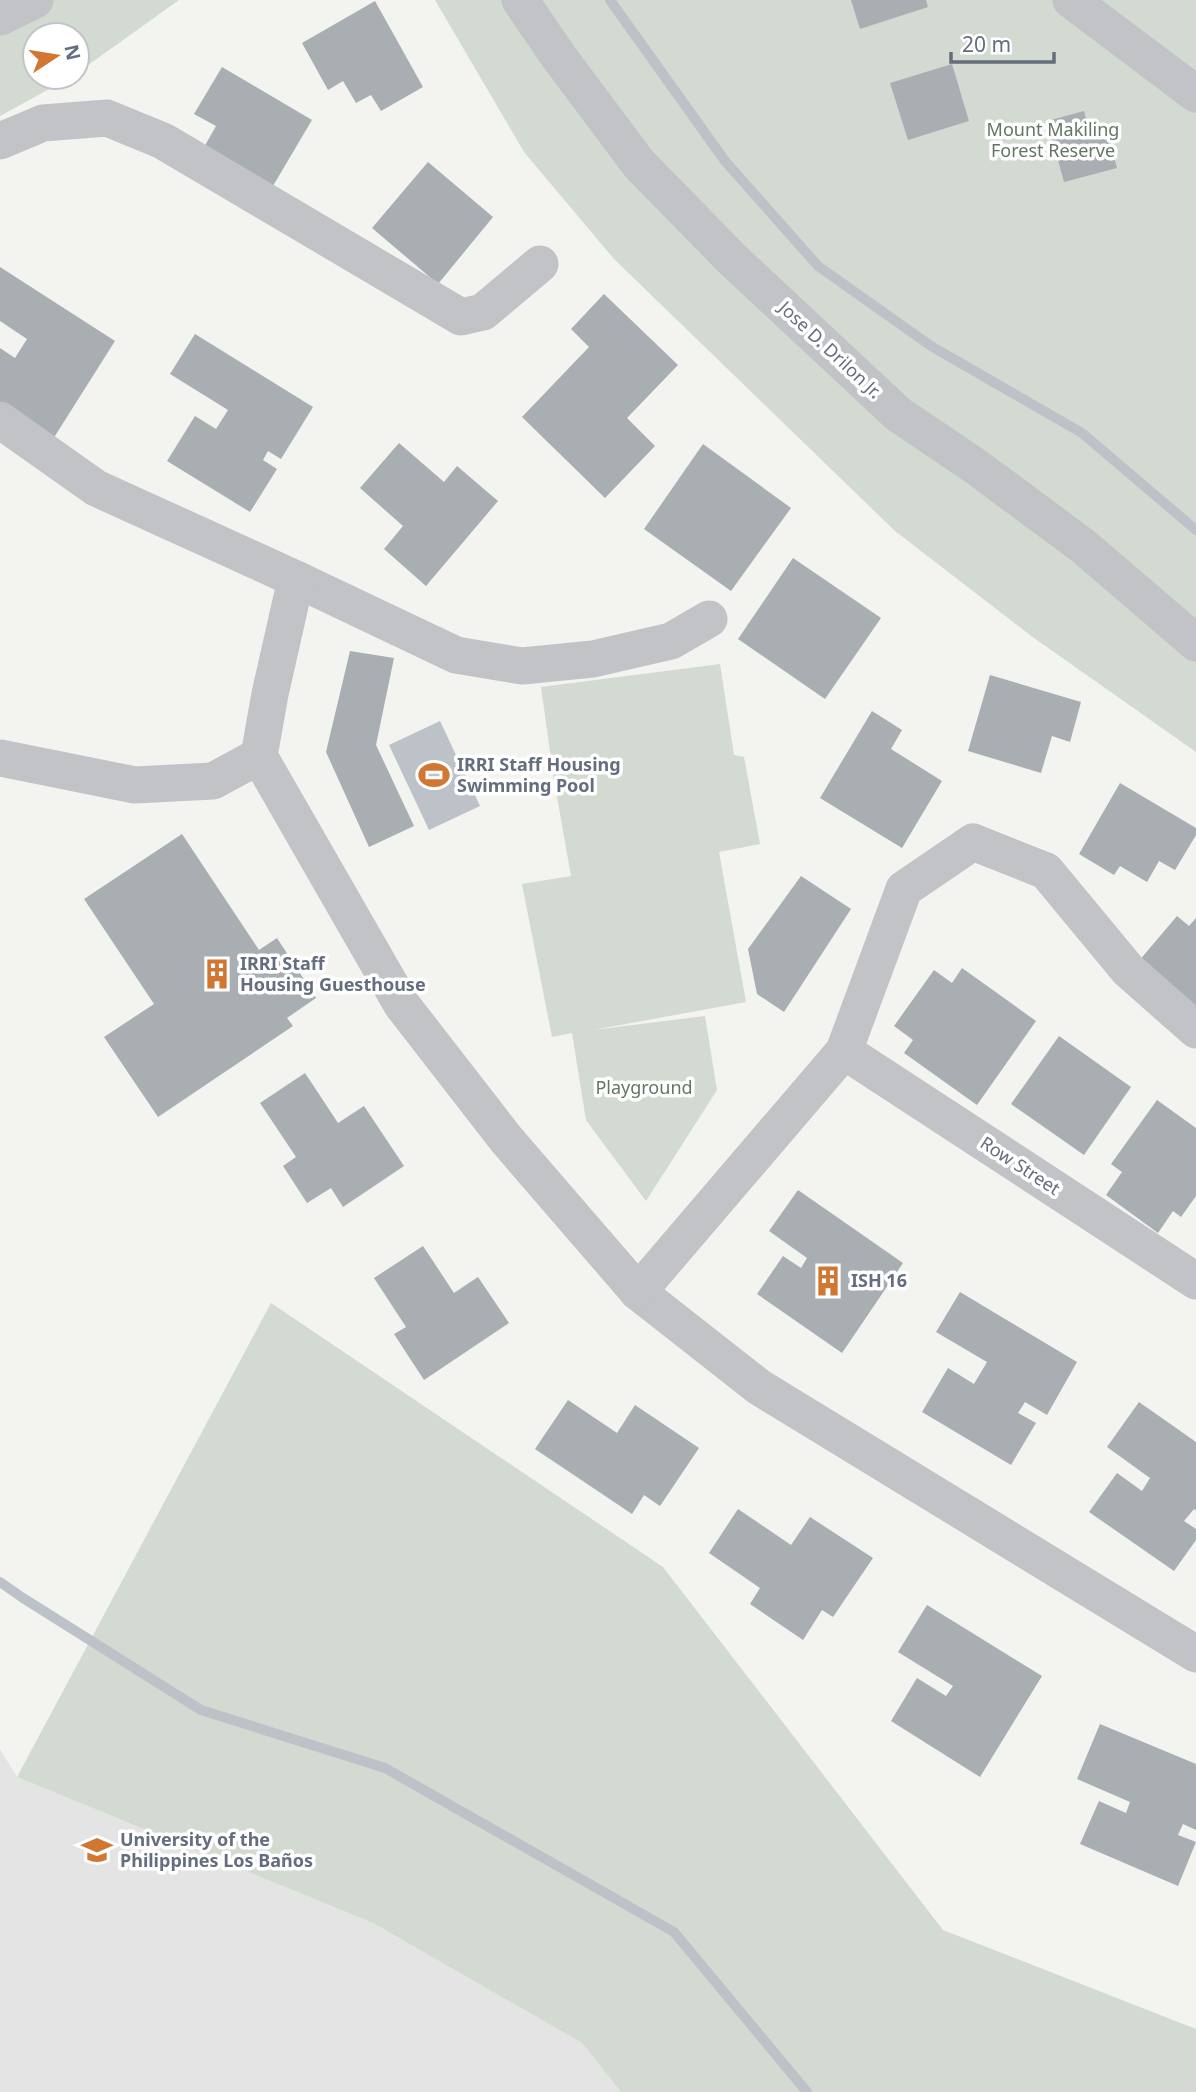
<svg xmlns="http://www.w3.org/2000/svg" width="1196" height="2092" viewBox="0 0 1196 2092" font-family="'Noto Sans',sans-serif">
  <rect width="100%" height="100%" fill="#f3f3f0"/>
  <polygon fill="#e3e4e3" points="0,1749 17,1777 373,1923 582,2043 621,2092 0,2092"/>
  <g fill="#d3dad1">
    <polygon points="0,0 179,0 77,73 77,35 35,35 35,77 71,77 0,116"/>
    <polygon points="435,0 1196,0 1196,752 1034,638 895,531 614,259 524,152"/>
    <polygon points="720,664 734,755 744,757 760,844 719,852 746,1002 593,1030 705,1016 717,1090 646,1201 586,1120 572,1033 552,1037 522,884 571,876 554,780 541,687"/>
    <polygon points="271,1303 663,1567 943,1930 1196,2029 1196,2092 621,2092 582,2043 373,1923 17,1777"/>
  </g>
  <polygon fill="#bcc2c8" points="440,721 480,806 429,830 389,745"/>
  <g fill="none" stroke-linecap="round" stroke-linejoin="round">
    <g stroke="#bcc2c8" stroke-width="10">
      <polyline points="610,0 725,161 818,266 931,346 1082,433 1196,530"/>
      <polyline points="0,1582 23,1598 201,1710 385,1768 674,1932 807,2092"/>
    </g>
  </g>
  <g fill="#a9aeb3">
    <polygon points="851,0 926,0 928,7 860,29"/>
    <polygon points="375,1 423,87 381,111 371,95 356,103 343,81 328,90 302,43"/>
    <polygon points="952,64 969,121 908,140 890,83"/>
    <polygon points="222,67 312,120 267,196 199,156 216,126 194,114"/>
    <polygon points="1084,111 1090,133 1106,128 1117,168 1064,182 1047,121"/>
    <polygon points="428,162 493,217 438,284 372,228"/>
    <polygon points="0,267 115,341 48,447 0,417 0,348 15,358 27,339 0,321"/>
    <polygon points="604,294 678,365 627,418 655,446 605,498 522,417 589,347 571,329"/>
    <polygon points="195,334 313,407 281,459 268,451 263,460 277,469 250,512 167,461 195,416 216,429 228,410 170,374"/>
    <polygon points="399,443 444,482 457,466 498,501 426,586 384,549 403,526 360,488"/>
    <polygon points="703,444 791,508 731,591 644,529"/>
    <polygon points="793,558 881,618 825,699 738,639"/>
    <polygon points="350,651 394,658 376,745 414,826 369,847 326,752"/>
    <polygon points="990,675 1081,702 1070,742 1052,736 1041,773 968,751"/>
    <polygon points="872,711 902,730 891,749 942,781 902,848 820,798"/>
    <polygon points="1120,783 1196,828 1196,835 1175,870 1159,861 1147,882 1120,866 1114,875 1079,854"/>
    <polygon points="182,834 259,950 277,938 316,998 287,1018 293,1026 158,1117 104,1037 154,1004 84,899"/>
    <polygon points="801,876 851,909 784,1012 757,994 748,949"/>
    <polygon points="1177,916 1189,926 1196,918 1196,1011 1138,962"/>
    <polygon points="962,968 1036,1021 977,1105 904,1053 913,1040 894,1026 934,970 952,983"/>
    <polygon points="1059,1036 1131,1087 1084,1155 1011,1104"/>
    <polygon points="305,1073 338,1123 364,1106 404,1166 343,1207 331,1188 307,1203 283,1166 296,1157 260,1103"/>
    <polygon points="1157,1100 1196,1128 1196,1196 1181,1217 1173,1211 1158,1233 1106,1195 1122,1172 1111,1164"/>
    <polygon points="798,1190 903,1263 842,1353 757,1294 783,1256 801,1268 807,1258 769,1231"/>
    <polygon points="423,1246 454,1293 478,1277 509,1323 424,1380 394,1334 406,1327 374,1278"/>
    <polygon points="960,1292 1077,1362 1047,1415 1025,1402 1018,1413 1036,1423 1011,1465 922,1412 948,1368 974,1384 987,1362 936,1332"/>
    <polygon points="568,1400 617,1433 635,1405 699,1448 660,1506 644,1495 632,1514 535,1449"/>
    <polygon points="1139,1402 1196,1442 1196,1511 1194,1509 1184,1521 1196,1529 1196,1540 1174,1571 1089,1512 1117,1473 1142,1491 1150,1478 1107,1447"/>
    <polygon points="738,1509 791,1545 810,1517 873,1558 833,1617 822,1610 803,1640 750,1604 760,1588 709,1553"/>
    <polygon points="927,1605 1042,1676 980,1777 891,1721 917,1678 946,1696 953,1686 898,1652"/>
    <polygon points="1100,1724 1196,1764 1196,1830 1183,1824 1178,1835 1196,1842 1178,1886 1080,1844 1099,1801 1126,1813 1130,1802 1077,1779"/>
  </g>
  <g fill="none" stroke-linecap="round" stroke-linejoin="round">
    <g stroke="#c1c3c7" stroke-width="37">
      <polyline points="520,0 559,57 639,164 732,259 898,414 975,466 1083,546 1196,643"/>
      <polyline points="1071,0 1196,94"/>
      <polyline points="0,17 35,0"/>
      <polyline points="0,141 43,123 107,118 163,141 461,317 483,312 540,264"/>
      <polyline points="0,420 96,488 296,579 456,655 522,666 593,659 671,641 709,619"/>
      <polyline points="296,579 270,694 259,756 402,1005 506,1139 638,1292 759,1387 1196,1654"/>
      <polyline points="0,758 135,785 213,781 259,756"/>
      <polyline points="844,1051 1196,1281"/>
      <polyline points="638,1292 844,1051 904,889 973,842 1046,871 1128,970 1196,1030"/>
    </g>
  </g>
  <defs>
    <g id="stadium-bare" transform="scale(2.415)"><path d="M0-5a6.5 5 0 1 0 0 10a6.5 5 0 1 0 0-10ZM-3.5-1.8h7v3.6h-7Z" fill="#d17732" stroke="#fff" stroke-width="2.5" paint-order="stroke"/></g>
    <g id="building-bare" transform="scale(2.415)"><path d="M-4-6H4V6H1V3H-1V6H-4ZM-2.5-4.3h1.7v1.8h-1.7ZM.8-4.3h1.7v1.8H.8ZM-2.5-1h1.7V.8h-1.7ZM.8-1h1.7V.8H.8Z" fill="#d17732" stroke="#fff" stroke-width="2.5" paint-order="stroke"/></g>
    <g id="university-bare" transform="scale(2.415)"><path d="M0-5L7-2L0 1L-7-2ZM-4 1L0 2.5L4 1V4Q0 6-4 4Z" fill="#d17732" stroke="#fff" stroke-width="2.5" paint-order="stroke"/></g>
  </defs>
  <g fill-rule="evenodd">
    <use href="#stadium-bare" x="434" y="775"/>
    <use href="#building-bare" x="217" y="974"/>
    <use href="#building-bare" x="828" y="1281"/>
    <use href="#university-bare" x="97" y="1850"/>
  </g>
  <g text-anchor="middle" stroke-width="7" stroke-linejoin="round" paint-order="stroke">
    <g font-size="18" fill="#637663" stroke="#fff">
      <text x="1053" y="136">Mount Makiling<tspan x="1053" dy="21">Forest Reserve</tspan></text>
      <text x="644" y="1094">Playground</text>
    </g>
    <g font-size="18" fill="#656e7e" stroke="#fff">
      <text transform="translate(830 350) rotate(43)" y="6">Jose D. Drilon Jr.</text>
      <text transform="translate(1020 1166) rotate(33)" y="6">Row Street</text>
    </g>
    <g font-size="18" font-weight="bold" fill="#656e7e" stroke="#fff" text-anchor="start">
      <text x="457" y="771">IRRI Staff Housing<tspan x="457" dy="21">Swimming Pool</tspan></text>
      <text x="240" y="970">IRRI Staff<tspan x="240" dy="21">Housing Guesthouse</tspan></text>
      <text x="851" y="1287">ISH 16</text>
      <text x="120" y="1846">University of the<tspan x="120" dy="21">Philippines Los Baños</tspan></text>
    </g>
  </g>
  <g transform="translate(56 56) rotate(78)"><circle r="33" fill="#ffffff" stroke="#c1c5cb" stroke-width="2"/>
  <path d="M0-5L12 26L0 18L-12 26Z" fill="#d17732"/>
  <text y="-10" font-size="19" font-weight="bold" text-anchor="middle" fill="#656e7e">N</text>
  </g>
  <path d="M951 52v10h103v-10" fill="none" stroke="#656e7e" stroke-width="3.5"/>
  <text x="962" y="52" font-size="21" fill="#656e7e" stroke="#ffffff" stroke-width="5" paint-order="stroke">20 m</text>
</svg>
